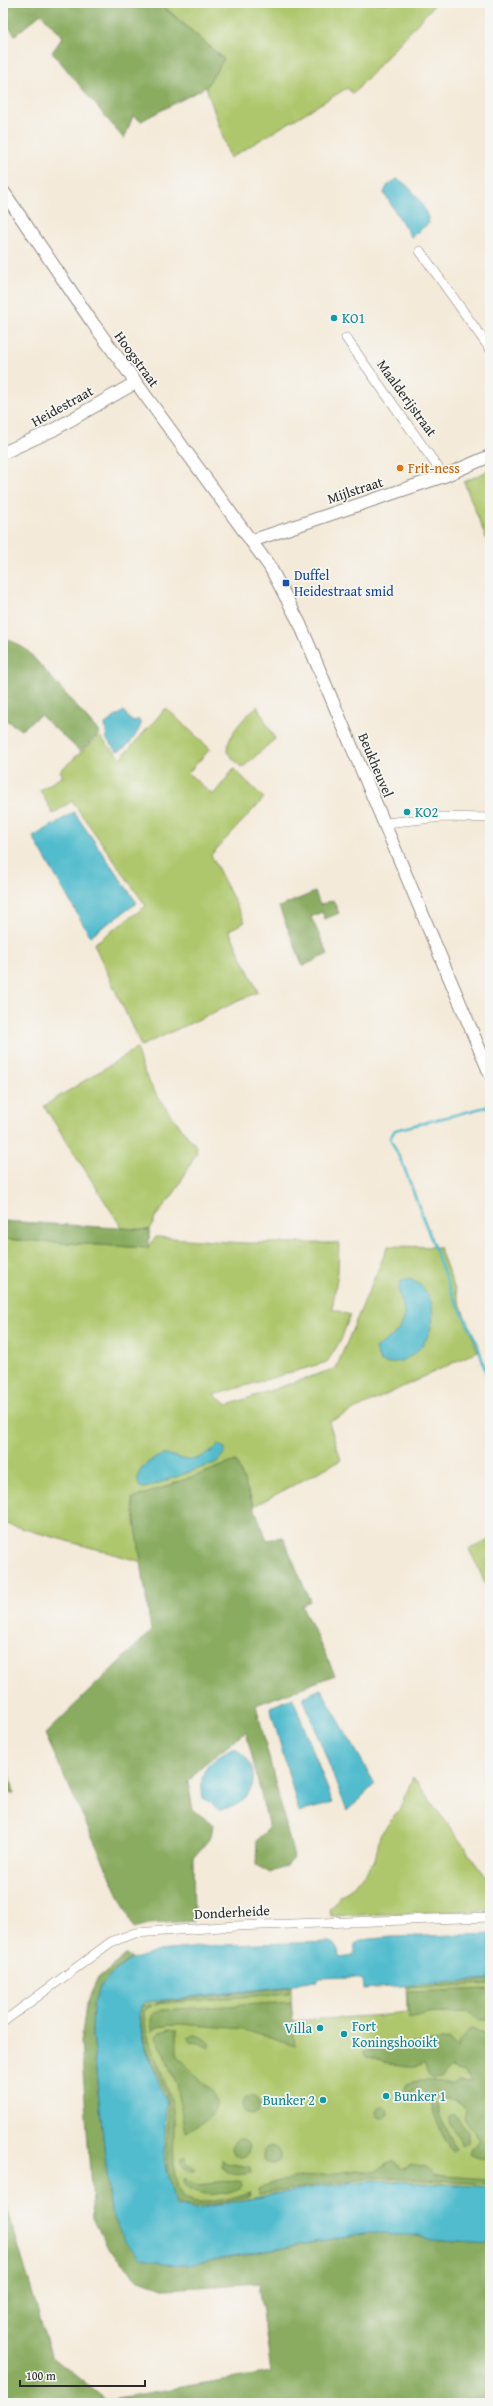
<svg xmlns="http://www.w3.org/2000/svg" width="493" height="2406" viewBox="0 0 493 2406" font-family="'Gentium Book Plus',serif">
  <rect width="100%" height="100%" fill="#f6f6f2"/>
  <filter id="ink" filterUnits="userSpaceOnUse"><feTurbulence type="fractalNoise" baseFrequency=".025" numOctaves="2"/><feDisplacementMap in="SourceGraphic" scale="8" xChannelSelector="R" yChannelSelector="G"/><feConvolveMatrix kernelMatrix="1 2 1 2 8 2 1 2 1" color-interpolation-filters="sRGB"/></filter>
  <filter id="wash" filterUnits="userSpaceOnUse"><feTurbulence type="fractalNoise" baseFrequency=".012" numOctaves="4" result="noise"/><feDisplacementMap in="SourceGraphic" scale="16" xChannelSelector="R" yChannelSelector="G"/><feGaussianBlur stdDeviation="0.9" result="paint"/><feColorMatrix in="noise" values="0 0 0 0 0 0 0 0 0 0 0 0 0 0 0 0 0 1.4 0 .05"/><feComposite in="paint" operator="in"/></filter>
  <g filter="url(#wash)">
    <rect width="100%" height="100%" fill="#f4ead9"/>
    <g fill="#aec76c" stroke="#6c794c">
      <polygon points="160,3 436,3 353,94 347,88 230,158 206,87 224,59"/>
      <polygon points="490,470 490,548 464,482"/>
      <path d="M257 706 275 739 242 768 227 752C228 733 244 718 257 706Z"/>
      <polygon points="166,708 210,749 188,773 213,795 234,769 264,798 211,855 245,922 229,930 258,992 141,1046 94,944 146,906 72,801 53,814 40,790 63,776 60,771 99,736 121,758"/>
      <path d="M137 1048C141 1082 176 1121 197 1147L196 1154 175 1192 156 1216 150 1230 122 1228 44 1106Z"/>
      <polygon points="156,1237 243,1243 339,1243 338,1272 332,1309 350,1315 341,1340 327,1362 214,1395 228,1405 336,1368 388,1246 439,1247 478,1351 329,1422 341,1460 254,1506 236,1461 132,1499 142,1562 3,1523 3,1239 147,1248"/>
      <polygon points="490,1540 490,1593 469,1549"/>
      <polygon points="413,1777 490,1882 490,1910 331,1916 329,1910 340,1896 351,1889 375,1860 380,1835 399,1810"/>
      <polygon points="490,1979 490,2187 372,2180 303,2189 195,2209 175,2204 164,2161 166,2101 143,2041 139,2016 141,2006 146,2002 291,1986 292,2021 399,2014 407,2012 406,1984"/>
    </g>
    <g fill="#8aac60" stroke="#5a6c46">
      <polygon points="3,3 159,3 224,59 206,87 141,121 133,116 124,139 52,52 63,37 41,14 15,35 3,20"/>
      <polygon points="3,636 27,650 100,733 80,751 40,715 21,730 3,718"/>
      <polygon points="315,892 320,905 333,900 339,913 325,919 322,912 311,917 328,954 303,966 279,907"/>
      <polygon points="3,1221 150,1230 148,1248 3,1239"/>
      <polygon points="236,1461 267,1540 283,1537 310,1601 302,1606 335,1675 256,1705 294,1858 287,1866 270,1873 256,1865 257,1840 269,1828 246,1732 202,1766 188,1782 193,1810 213,1824 211,1837 193,1858 194,1921 149,1924 134,1928 45,1734 151,1631 132,1499"/>
      <polygon points="3,1740 14,1793 3,1795"/>
      <path d="M127 1954 132 1959C126 1961 121 1966 116 1970 95 1987 93 2008 92 2034L111 2211 220 2260 370 2232C388 2235 413 2231 429 2239L490 2243V2403H3V2194L51 2356 106 2400 271 2372 259 2283 167 2289 139 2280 109 2250 93 2218 81 2042 86 2004 98 1978Z"/>
      <polygon points="490,1980 490,1984 407,1988 406,1985"/>
      <polygon points="289,1987 289,1993 154,2004 164,2001"/>
      <polygon points="490,1989 488,2020 479,2020 468,2012 425,2014 409,2018 407,1992"/>
      <polygon points="291,2002 295,2046 244,2029 179,2024 158,2027 152,2032 151,2019 153,2014 162,2010"/>
      <path d="M152 2004 144 2012C145 2049 171 2081 174 2119 175 2137 168 2192 188 2200 202 2206 236 2197 250 2192L249 2196C233 2200 187 2213 175 2201 159 2184 172 2121 167 2099 160 2070 133 2036 143 2006Z"/>
      <path d="M169 2029 177 2030V2054C203 2089 246 2102 185 2133L177 2085 156 2036 161 2032Z"/>
      <path d="M470 2029 485 2033 490 2031V2157C482 2160 477 2158 470 2154L472 2148 480 2141 464 2118 466 2110C455 2097 445 2097 429 2097L418 2087 408 2094 400 2095V2092L404 2091 405 2085C417 2078 441 2081 453 2085L458 2081 473 2082 464 2072 451 2068 440 2078 432 2079 428 2074 424 2063C408 2075 384 2058 366 2057L363 2051 448 2039 458 2049V2043Z"/>
      <path d="M195 2035C202 2036 205 2039 211 2044L209 2048 195 2041 191 2042 187 2038Z"/>
      <circle cx="251" cy="2105" r="9"/>
      <path d="M431 2102 437 2103 440 2117 456 2149 451 2151C442 2135 435 2119 431 2102Z"/>
      <circle cx="382" cy="2113" r="6"/>
      <polygon points="454,2114 468,2132 468,2142 463,2146 450,2123 450,2116"/>
      <circle cx="241" cy="2148" r="9"/>
      <circle cx="272" cy="2155" r="9"/>
      <polygon points="186,2156 186,2162 196,2170 190,2172 181,2165 182,2158"/>
      <path d="M222 2159 226 2163 250 2167 251 2173C239 2175 231 2177 222 2167Z"/>
      <polygon points="394,2161 401,2169 411,2164 427,2167 434,2174 443,2176 490,2179 490,2184 371,2177 259,2194 258,2189 273,2182 319,2175 357,2170 373,2172"/>
      <path d="M184 2179 197 2185 237 2181 242 2182 243 2186C227 2196 200 2198 185 2186Z"/>
    </g>
    <g fill="#51bccd" stroke="#3e747c">
      <path d="M397 179C411 185 427 208 429 223L411 237 384 193 387 186Z"/>
      <path d="M124 711 129 719 134 722 138 719 141 724C138 733 128 749 117 751L107 740 105 724Z"/>
      <polygon points="74,812 137,903 90,936 33,837"/>
      <path d="M409 1279C447 1293 436 1350 400 1361 395 1362 390 1364 385 1363L380 1361 375 1349C383 1342 396 1335 401 1326 411 1310 394 1297 401 1281Z"/>
      <path d="M219 1445 225 1448V1452L217 1462 145 1488 140 1487C131 1473 151 1457 164 1455 173 1454 182 1461 192 1460 203 1458 211 1451 219 1445Z"/>
      <polygon points="321,1689 375,1784 347,1811 303,1697"/>
      <polygon points="293,1698 333,1803 299,1812 270,1707"/>
      <path d="M232 1749H237C241 1753 247 1758 250 1763 261 1787 242 1810 218 1809L203 1798C198 1770 208 1762 232 1749Z"/>
      <polygon points="490,1934 490,1979 364,1989 363,1980 352,1977 319,1978 318,1981 301,1982 291,1986 146,2002 141,2006 139,2016 143,2041 166,2101 164,2161 175,2204 195,2209 303,2189 372,2180 490,2187 490,2243 428,2239 420,2235 390,2235 370,2232 189,2265 163,2264 141,2258 124,2240 111,2211 92,2034 93,2006 100,1988 109,1976 128,1961 159,1951 219,1945 330,1942 336,1946 341,1958 353,1956 355,1944 360,1940 392,1937"/>
    </g>
    <g fill="none" stroke-linecap="round" stroke-linejoin="round">
      <polyline stroke="#51bccd" stroke-width="2.5" points="490,1106 395,1130 390,1138 404,1167 451,1292 477,1342 490,1387"/>
    </g>
  </g>
  <g filter="url(#ink)">
    <g fill="none" stroke-linecap="round" stroke-linejoin="round">
      <g stroke="#908a82" stroke-width="10">
        <g id="street">
          <polyline points="420,251 490,349"/>
          <polyline points="346,338 444,476"/>
          <polyline points="385,823 442,817 490,818"/>
          <polyline points="3,2022 111,1942 135,1933 236,1926 490,1917"/>
        </g>
      </g>
      <g stroke="#908a82" stroke-width="14">
        <g id="secondary">
          <polyline points="3,191 92,322 270,567 300,624 490,1074"/>
          <polyline points="3,453 53,430 135,383"/>
          <polyline points="251,541 444,476 490,456"/>
        </g>
      </g>
      <use href="#street" stroke="#fff" stroke-width="9"/>
      <use href="#secondary" stroke="#fff" stroke-width="12"/>
    </g>
  </g>
  <g fill="#0f9aa8" stroke="#f6f6f2" stroke-width="1.5">
    <circle cx="334" cy="318" r="4"/>
    <circle cx="407" cy="812" r="4"/>
    <circle cx="320" cy="2028" r="4"/>
    <circle cx="344" cy="2034" r="4"/>
    <circle cx="386" cy="2096" r="4"/>
    <circle cx="323" cy="2100" r="4"/>
  </g>
  <circle fill="#e8710a" stroke="#f6f6f2" stroke-width="1.5" cx="400" cy="468" r="4"/>
  <rect fill="#1a4fb4" stroke="#f6f6f2" stroke-width="1.5" x="282" y="579" width="8" height="8" rx="2"/>
  <g text-anchor="middle" stroke-width="3.5" stroke-linejoin="round" paint-order="stroke">
    <g font-size="14" fill="#0d838f" stroke="#f6f6f2" text-anchor="start">
      <text x="342" y="323">KO1</text>
      <text x="415" y="817">KO2</text>
      <text x="352" y="2031">Fort<tspan x="352" dy="16">Koningshooikt</tspan></text>
      <text x="312" y="2033" text-anchor="end">Villa</text>
      <text x="394" y="2101">Bunker 1</text>
      <text x="315" y="2105" text-anchor="end">Bunker 2</text>
    </g>
    <g font-size="14" fill="#2b2b2b" stroke="#f6f6f2">
      <text transform="translate(137 359) rotate(54)" y="5">Hoogstraat</text>
      <text transform="translate(407 398) rotate(54)" y="5">Maalderijstraat</text>
      <text transform="translate(62 406) rotate(-29)" y="5">Heidestraat</text>
      <text transform="translate(355 490) rotate(-18)" y="5">Mijlstraat</text>
      <text transform="translate(376 765) rotate(67)" y="5">Beukheuvel</text>
      <text transform="translate(232 1912) rotate(-3)" y="5">Donderheide</text>
    </g>
    <g font-size="14" fill="#c56008" stroke="#f6f6f2" text-anchor="start">
      <text x="408" y="473">Frit-ness</text>
    </g>
    <g font-size="14" fill="#164399" stroke="#f6f6f2" text-anchor="start">
      <text x="294" y="580">Duffel<tspan x="294" dy="16">Heidestraat smid</tspan></text>
    </g>
  </g>
  <rect width="493" height="2406" fill="none" stroke="#f6f6f2" stroke-width="16"/>
  <path d="M20 2380v6h125v-6" fill="none" stroke="#2b2b2b" stroke-width="2"/>
  <text x="26" y="2380" font-size="12" fill="#2b2b2b" stroke="#f6f6f2" stroke-width="3" paint-order="stroke">100 m</text>
</svg>
